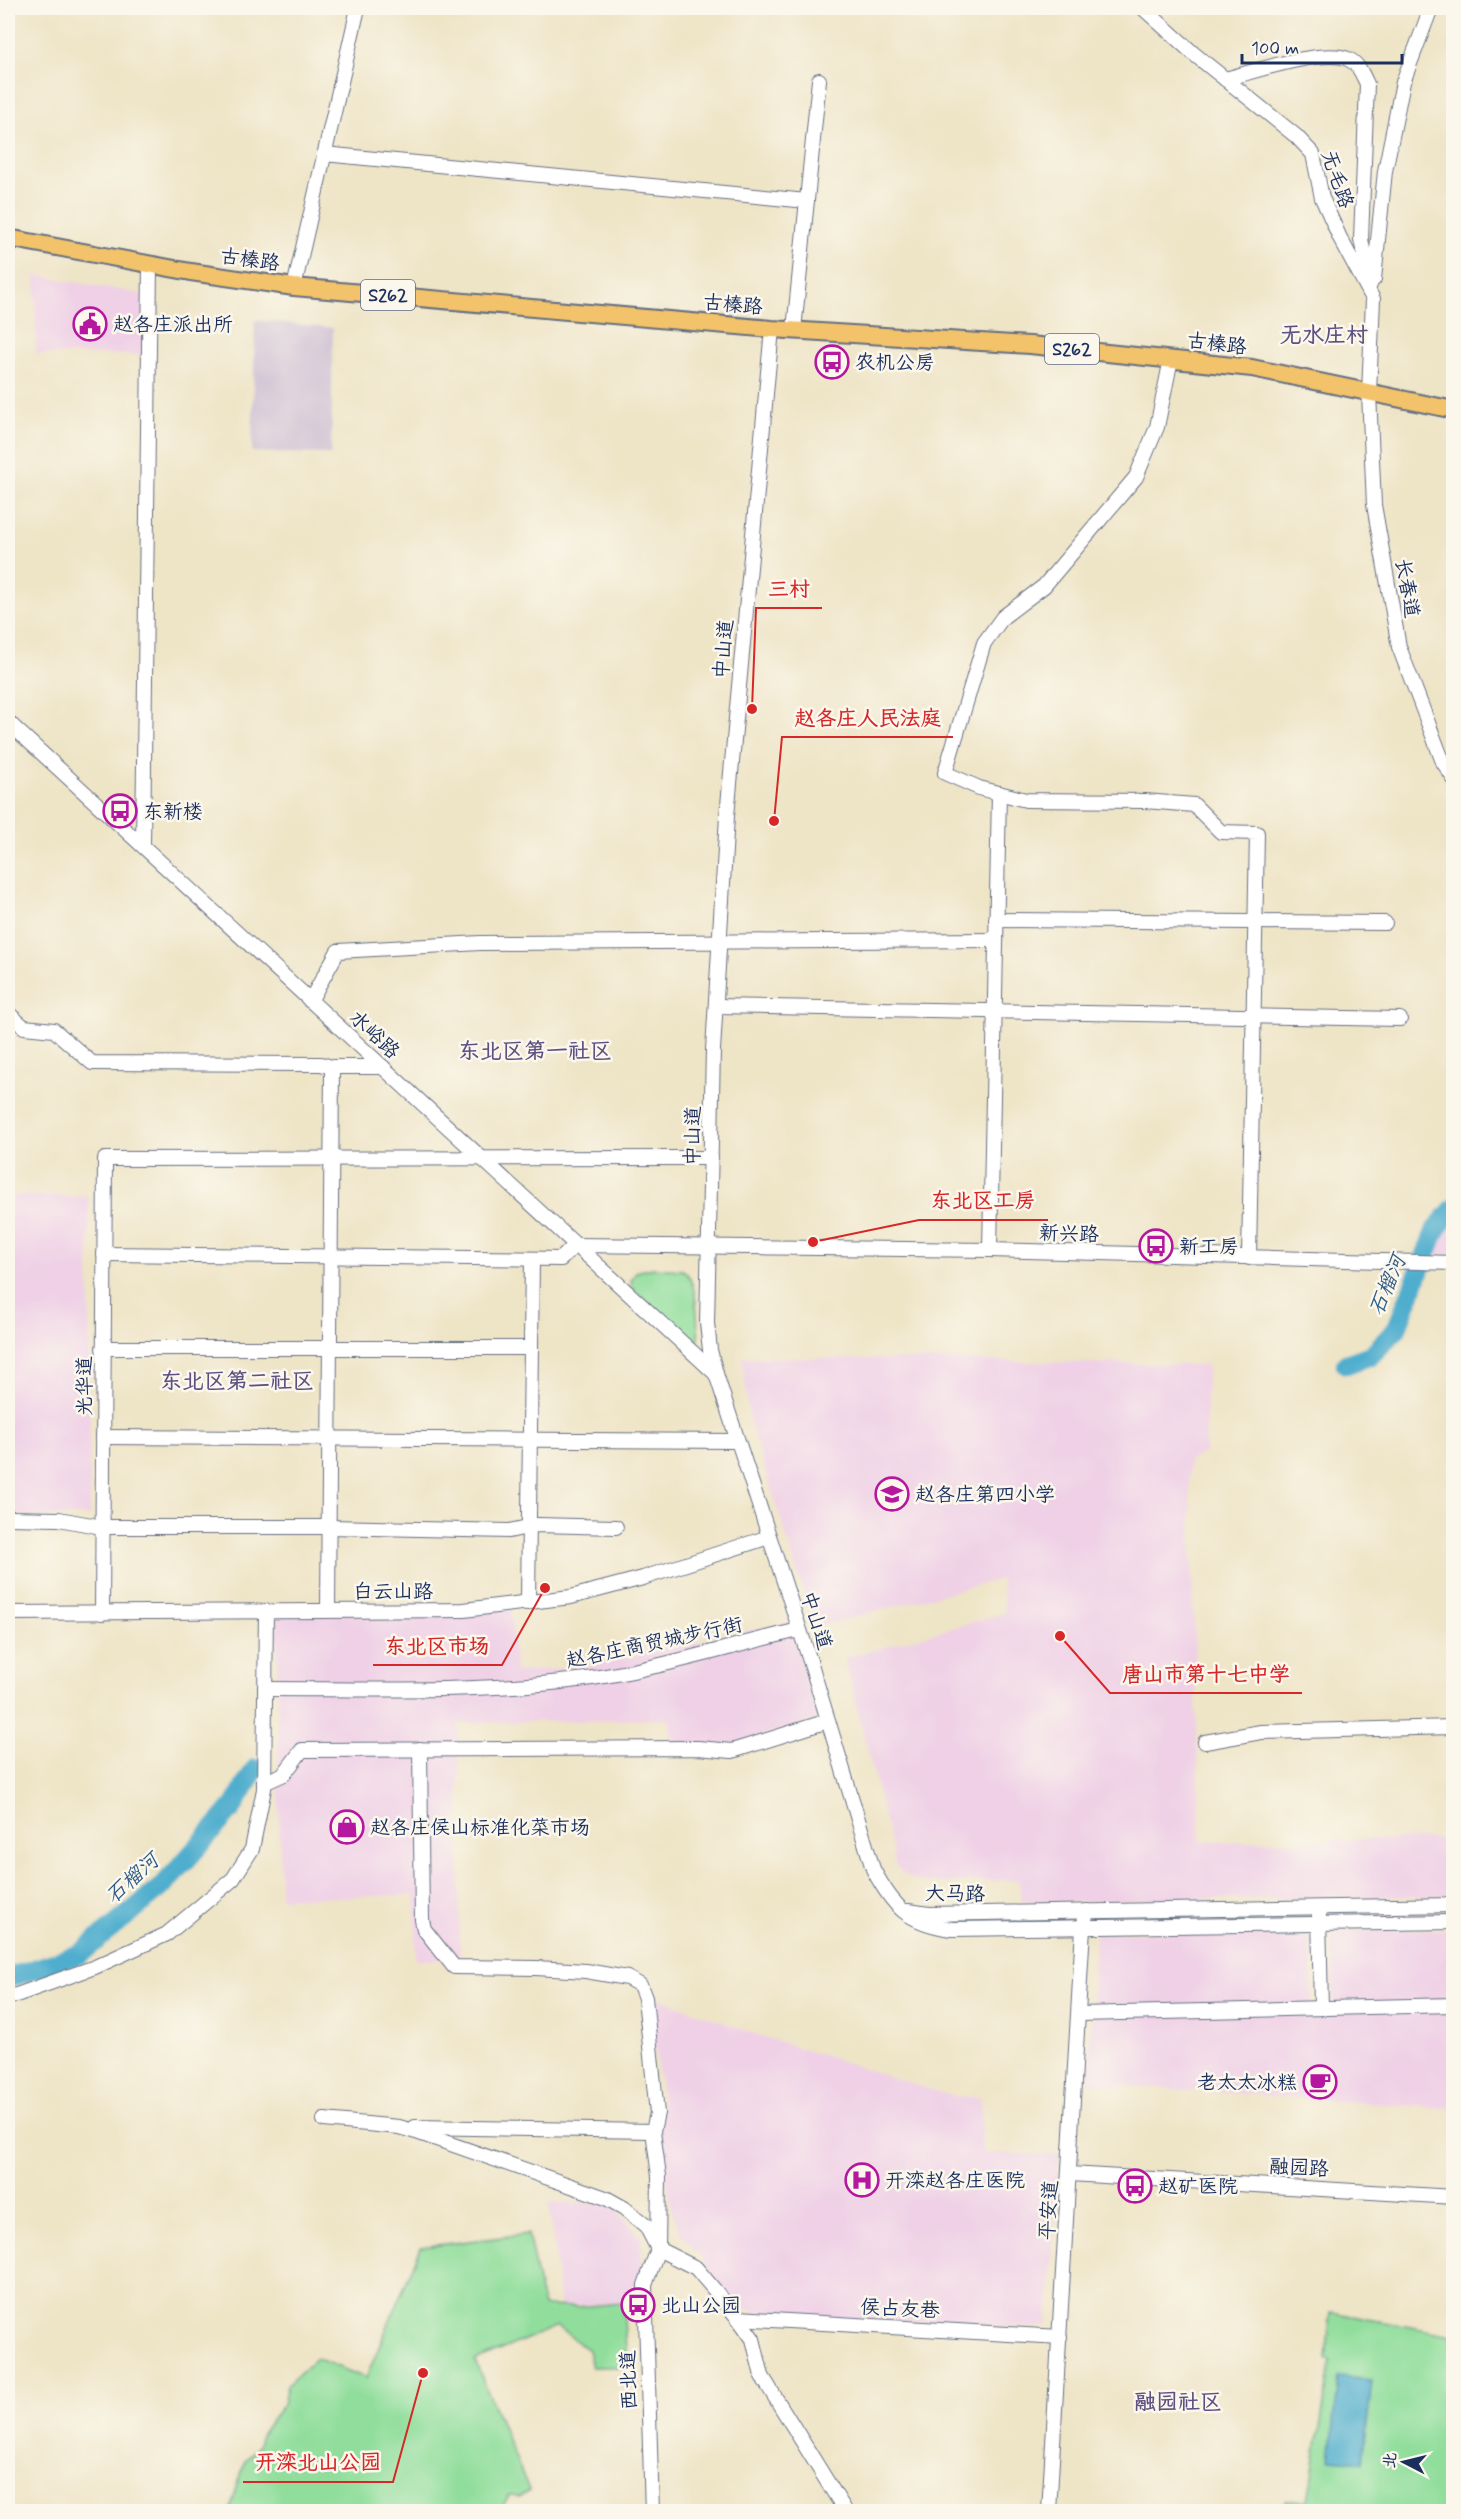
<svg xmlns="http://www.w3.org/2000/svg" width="1461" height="2519" viewBox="0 0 1461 2519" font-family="Mynerve,'LXGW WenKai TC',sans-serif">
  <rect width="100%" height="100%" fill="#fbf7ec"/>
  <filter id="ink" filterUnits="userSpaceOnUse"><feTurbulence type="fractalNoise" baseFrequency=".0167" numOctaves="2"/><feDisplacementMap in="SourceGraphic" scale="12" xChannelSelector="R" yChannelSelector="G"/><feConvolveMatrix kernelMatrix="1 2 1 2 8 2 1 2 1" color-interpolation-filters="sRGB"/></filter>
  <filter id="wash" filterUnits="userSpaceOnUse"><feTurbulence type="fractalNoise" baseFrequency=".008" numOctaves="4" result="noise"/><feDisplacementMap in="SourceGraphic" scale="24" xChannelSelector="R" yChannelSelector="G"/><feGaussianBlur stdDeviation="1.35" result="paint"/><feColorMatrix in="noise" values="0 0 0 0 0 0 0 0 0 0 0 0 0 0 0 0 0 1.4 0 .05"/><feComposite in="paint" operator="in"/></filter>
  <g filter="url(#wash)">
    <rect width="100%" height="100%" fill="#eee4c6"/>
    <g fill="#efd0e6">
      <polygon points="35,275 146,295 145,355 36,354"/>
      <polygon points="18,1195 89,1197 90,1516 8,1516 8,1200"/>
      <polygon points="1453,1217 1453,1254 1436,1254 1439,1240"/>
      <polygon points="742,1357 1207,1365 1205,1452 1189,1461 1200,1842 1453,1838 1453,1896 1022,1902 1018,1880 929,1883 914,1880 903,1874 896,1866 845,1658 1005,1613 1001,1579 815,1627 750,1423"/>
      <polygon points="511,1609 515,1672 585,1667 789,1622 818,1718 729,1748 671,1746 670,1719 458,1723 460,1960 416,1960 415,1895 280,1898 277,1613"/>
      <polygon points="1453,1929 1453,2109 1088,2083 1095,1933 1300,1930 1311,1942 1312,2008 1333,2007 1332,1931"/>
      <polygon points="653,1996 755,2034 951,2096 981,2097 982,2153 1059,2155 1048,2324 1036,2328 761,2314 735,2306 701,2257 680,2232 670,2204 660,2139 663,2109 649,2002"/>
      <polygon points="549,2202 605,2203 619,2212 641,2238 643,2301 560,2306"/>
    </g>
    <polygon fill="#cdbed2" points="255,320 333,328 331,454 252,452"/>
    <g fill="#91de9c" stroke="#56867d" stroke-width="1.5">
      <path d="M652 1268 683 1270C699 1281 696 1321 699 1338L697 1342 689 1341 632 1288 631 1281 636 1272Z"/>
      <polygon points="528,2234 543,2306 577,2307 623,2303 627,2367 592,2367 588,2350 557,2326 475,2361 529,2490 520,2497 508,2496 500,2511 230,2511 245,2461 258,2446 261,2435 283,2404 287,2385 316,2358 366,2378 421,2247"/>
      <polygon points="1331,2312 1453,2335 1454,2474 1450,2496 1450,2511 1286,2511 1286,2501 1308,2500 1331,2361 1326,2359"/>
    </g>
    <polygon fill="#50aece" stroke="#366e96" stroke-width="1.5" points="1339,2377 1372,2380 1363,2462 1330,2459"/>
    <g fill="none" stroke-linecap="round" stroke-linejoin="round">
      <g stroke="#50aece" stroke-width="20">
        <polyline points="1346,1364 1371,1355 1396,1330 1436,1229 1454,1208"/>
        <polyline points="8,1978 80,1954 164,1885 233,1807 255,1769"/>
      </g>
    </g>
  </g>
  <g filter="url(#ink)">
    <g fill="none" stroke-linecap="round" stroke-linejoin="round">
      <g stroke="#656e82" stroke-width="16">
        <g id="minor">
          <polyline points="1143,8 1194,54 1296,136 1313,154 1322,198 1340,238 1373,299 1369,393 1374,505 1399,647 1443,762 1454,779"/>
          <path d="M1225 79C1253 72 1323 48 1348 59 1359 64 1362 74 1367 84L1361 239 1370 285"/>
          <polyline points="324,154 807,201"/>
          <polyline points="1374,279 1385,171 1403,82 1431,8"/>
          <polyline points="294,287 358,8"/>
          <path d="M772 329 727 816 713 1050 707 1323 710 1350 716 1374 811 1664 873 1869C893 1907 908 1923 952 1929L1454 1922"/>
          <polyline points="794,330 819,80"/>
          <polyline points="1171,359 1157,427 1136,477 1044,586 1003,617 984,643 945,773 979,788 1026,800 1145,801 1194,805 1221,832 1257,833 1249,1258"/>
          <polyline points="8,722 716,1374"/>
          <polyline points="143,846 150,265"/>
          <polyline points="996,920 1385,923"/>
          <polyline points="310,1001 338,951 480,943 996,940"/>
          <polyline points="716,1006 1400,1019"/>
          <polyline points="8,1013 24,1027 54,1030 92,1063 321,1064 332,1067"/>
          <polyline points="575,1245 990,1250 1454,1263"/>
          <polyline points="990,1250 999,793"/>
          <polyline points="104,1254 561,1259 575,1245"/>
          <polyline points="103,1348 531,1348"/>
          <polyline points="103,1437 737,1441"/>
          <polyline points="8,1518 59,1519 102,1527 329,1527 509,1531 537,1525 616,1527"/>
          <polyline points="528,1603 532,1259"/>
          <polyline points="328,1610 332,1067 383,1067"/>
          <polyline points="8,1613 464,1610 571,1597 643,1578 769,1537"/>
          <polyline points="102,1613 105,1159 711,1158"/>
          <path d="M265 1689C368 1689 475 1693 578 1680 652 1671 726 1647 799 1630"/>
          <polyline points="1205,1742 1261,1732 1454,1727"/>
          <polyline points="420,1749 422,1920 424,1929 454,1967 536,1968 586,1971 627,1978 640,1985 645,1998 657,2113 653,2131 659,2176 658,2249 645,2285 652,2512"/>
          <polyline points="264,1783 284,1774 302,1750 698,1748 732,1751 828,1721"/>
          <polyline points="908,1911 929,1914 1454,1905"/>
          <polyline points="1319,1915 1321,2008"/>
          <polyline points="8,1998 95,1967 167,1934 233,1879 252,1849 264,1789 266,1611"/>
          <polyline points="1079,2014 1454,2005"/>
          <polyline points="324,2120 399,2127 416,2132 606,2198 624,2208 646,2226 658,2249 696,2268 738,2318 753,2339 762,2376 846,2512"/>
          <polyline points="415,2127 653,2131"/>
          <polyline points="1070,2174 1454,2197"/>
          <polyline points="738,2318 1060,2337"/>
          <polyline points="1049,2512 1083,1928 1087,1911"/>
        </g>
      </g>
      <g stroke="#656e82" stroke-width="20">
        <polyline id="major" points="8,238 191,272 294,287 772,329 1030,345 1252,368 1454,410"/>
      </g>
      <use href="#minor" stroke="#fff" stroke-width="14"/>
      <use href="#major" stroke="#f2c36a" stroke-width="16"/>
    </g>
  </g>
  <defs>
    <g id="civic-ring" transform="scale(1.725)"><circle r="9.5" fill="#fbf7ec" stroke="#b5179e" stroke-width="1.5"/><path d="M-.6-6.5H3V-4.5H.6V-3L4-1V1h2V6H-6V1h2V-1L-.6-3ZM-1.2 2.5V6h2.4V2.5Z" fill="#b5179e"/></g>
    <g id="bus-ring" transform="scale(1.725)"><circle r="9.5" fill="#fbf7ec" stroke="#b5179e" stroke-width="1.5"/><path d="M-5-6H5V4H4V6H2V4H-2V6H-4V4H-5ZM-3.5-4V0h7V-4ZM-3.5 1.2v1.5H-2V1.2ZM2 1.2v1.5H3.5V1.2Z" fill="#b5179e"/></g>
    <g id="school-ring" transform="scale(1.725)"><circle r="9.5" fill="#fbf7ec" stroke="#b5179e" stroke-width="1.5"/><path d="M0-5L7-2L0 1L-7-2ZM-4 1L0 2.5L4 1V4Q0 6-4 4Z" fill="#b5179e"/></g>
    <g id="shop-ring" transform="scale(1.725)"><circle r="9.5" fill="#fbf7ec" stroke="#b5179e" stroke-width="1.5"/><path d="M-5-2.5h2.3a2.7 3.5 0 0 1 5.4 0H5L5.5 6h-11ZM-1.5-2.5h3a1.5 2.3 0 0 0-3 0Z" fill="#b5179e"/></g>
    <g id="cafe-ring" transform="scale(1.725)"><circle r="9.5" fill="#fbf7ec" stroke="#b5179e" stroke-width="1.5"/><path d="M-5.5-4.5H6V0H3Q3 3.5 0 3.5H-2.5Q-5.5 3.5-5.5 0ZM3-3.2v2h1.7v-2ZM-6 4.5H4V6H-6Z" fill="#b5179e"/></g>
    <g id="hospital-ring" transform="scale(1.725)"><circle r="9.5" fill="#fbf7ec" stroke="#b5179e" stroke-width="1.5"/><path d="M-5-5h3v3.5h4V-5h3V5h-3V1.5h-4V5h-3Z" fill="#b5179e"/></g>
  </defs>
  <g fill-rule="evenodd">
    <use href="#civic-ring" x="90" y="324"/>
    <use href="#bus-ring" x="832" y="362"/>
    <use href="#bus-ring" x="120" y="811"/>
    <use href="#bus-ring" x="1156" y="1246"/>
    <use href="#school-ring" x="892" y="1494"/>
    <use href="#shop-ring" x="347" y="1827"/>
    <use href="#cafe-ring" x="1320" y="2082"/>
    <use href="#hospital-ring" x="862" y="2180"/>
    <use href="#bus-ring" x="1135" y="2186"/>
    <use href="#bus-ring" x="638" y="2305"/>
  </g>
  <g text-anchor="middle" stroke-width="5" stroke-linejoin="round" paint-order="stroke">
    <g fill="#fbf7ec" stroke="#5e6b89" stroke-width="1.5">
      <rect x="361" y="280" width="54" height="30" rx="4.5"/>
      <rect x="1045" y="334" width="54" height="30" rx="4.5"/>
    </g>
    <g font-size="18" font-weight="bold" fill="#1b2f5e">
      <text x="388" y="301">S262</text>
      <text x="1072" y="355">S262</text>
    </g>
    <g font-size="20" fill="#1b2f5e" stroke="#fbf7ec">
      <text transform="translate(1338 179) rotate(71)" y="7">无毛路</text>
      <text transform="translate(250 259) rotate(8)" y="7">古榛路</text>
      <text transform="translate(733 304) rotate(5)" y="7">古榛路</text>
      <text transform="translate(1217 343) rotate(7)" y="7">古榛路</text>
      <text transform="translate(1408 588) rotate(80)" y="7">长春道</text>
      <text transform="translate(723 649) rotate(-85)" y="7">中山道</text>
      <text transform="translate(375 1034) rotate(43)" y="7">水峪路</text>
      <text transform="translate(692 1136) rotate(-89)" y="7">中山道</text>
      <text transform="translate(1069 1233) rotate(2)" y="7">新兴路</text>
      <text transform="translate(84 1386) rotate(-90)" y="7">光华道</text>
      <text x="393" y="1598">白云山路</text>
      <text transform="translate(817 1620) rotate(72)" y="7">中山道</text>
      <text transform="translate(654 1642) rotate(-12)" y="7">赵各庄商贸城步行街</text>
      <text transform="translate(955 1893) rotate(1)" y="7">大马路</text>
      <text transform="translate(1299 2167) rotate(3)" y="7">融园路</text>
      <text transform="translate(1048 2210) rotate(-86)" y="7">平安道</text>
      <text transform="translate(900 2308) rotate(3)" y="7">侯占友巷</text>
      <text transform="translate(628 2380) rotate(-92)" y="7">西北道</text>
    </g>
    <g font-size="20" fill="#1b2f5e" stroke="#fbf7ec" text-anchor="start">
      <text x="113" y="331">赵各庄派出所</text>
      <text x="855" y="369">农机公房</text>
      <text x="143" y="818">东新楼</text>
      <text x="1179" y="1253">新工房</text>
      <text x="915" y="1501">赵各庄第四小学</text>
      <text x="370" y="1834">赵各庄侯山标准化菜市场</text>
      <text x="1297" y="2089" text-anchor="end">老太太冰糕</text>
      <text x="885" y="2187">开滦赵各庄医院</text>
      <text x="1158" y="2193">赵矿医院</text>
      <text x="661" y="2312">北山公园</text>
    </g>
    <g font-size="21" font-style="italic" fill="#2e5b85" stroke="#fbf7ec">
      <text transform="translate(1387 1285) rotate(-67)" y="7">石榴河</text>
      <text transform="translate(132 1878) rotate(-42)" y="7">石榴河</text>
    </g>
    <g font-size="22" font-weight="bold" fill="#5c5182" stroke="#fbf7ec">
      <text x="1324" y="342">无水庄村</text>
      <text x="535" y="1058">东北区第一社区</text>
      <text x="237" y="1388">东北区第二社区</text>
      <text x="1178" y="2409">融园社区</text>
    </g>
  </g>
  <path fill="none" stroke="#d62828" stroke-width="2" d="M752 709L756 608H822M774 821L782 737H953M813 1242L919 1220H1048M545 1588L502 1665H373M1060 1636L1110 1693H1302M423 2373L393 2482H243"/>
  <g fill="#d62828" stroke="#fbf7ec" stroke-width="2">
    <circle cx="752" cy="709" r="6"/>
    <circle cx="774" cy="821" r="6"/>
    <circle cx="813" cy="1242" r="6"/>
    <circle cx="545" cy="1588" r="6"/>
    <circle cx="1060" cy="1636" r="6"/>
    <circle cx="423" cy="2373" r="6"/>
  </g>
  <g font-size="21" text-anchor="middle" font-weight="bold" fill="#d62828" stroke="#fbf7ec" stroke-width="5" stroke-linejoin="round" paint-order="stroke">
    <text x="789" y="596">三村</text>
    <text x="868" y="725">赵各庄人民法庭</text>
    <text x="983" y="1207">东北区工房</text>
    <text x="437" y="1653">东北区市场</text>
    <text x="1206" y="1681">唐山市第十七中学</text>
    <text x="318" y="2469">开滦北山公园</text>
  </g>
  <rect width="1461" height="2519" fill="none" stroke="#fbf7ec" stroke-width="30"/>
  <g transform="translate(1404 2462) rotate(277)" stroke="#fbf7ec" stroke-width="4.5" paint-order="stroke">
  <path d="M0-4.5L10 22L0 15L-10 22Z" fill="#1b2f5e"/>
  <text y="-9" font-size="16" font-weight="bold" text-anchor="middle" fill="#1b2f5e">北</text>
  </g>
  <path d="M1242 54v9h160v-9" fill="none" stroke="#1b2f5e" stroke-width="3"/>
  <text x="1251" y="54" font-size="18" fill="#1b2f5e" stroke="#fbf7ec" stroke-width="4.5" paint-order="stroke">100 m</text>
</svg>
